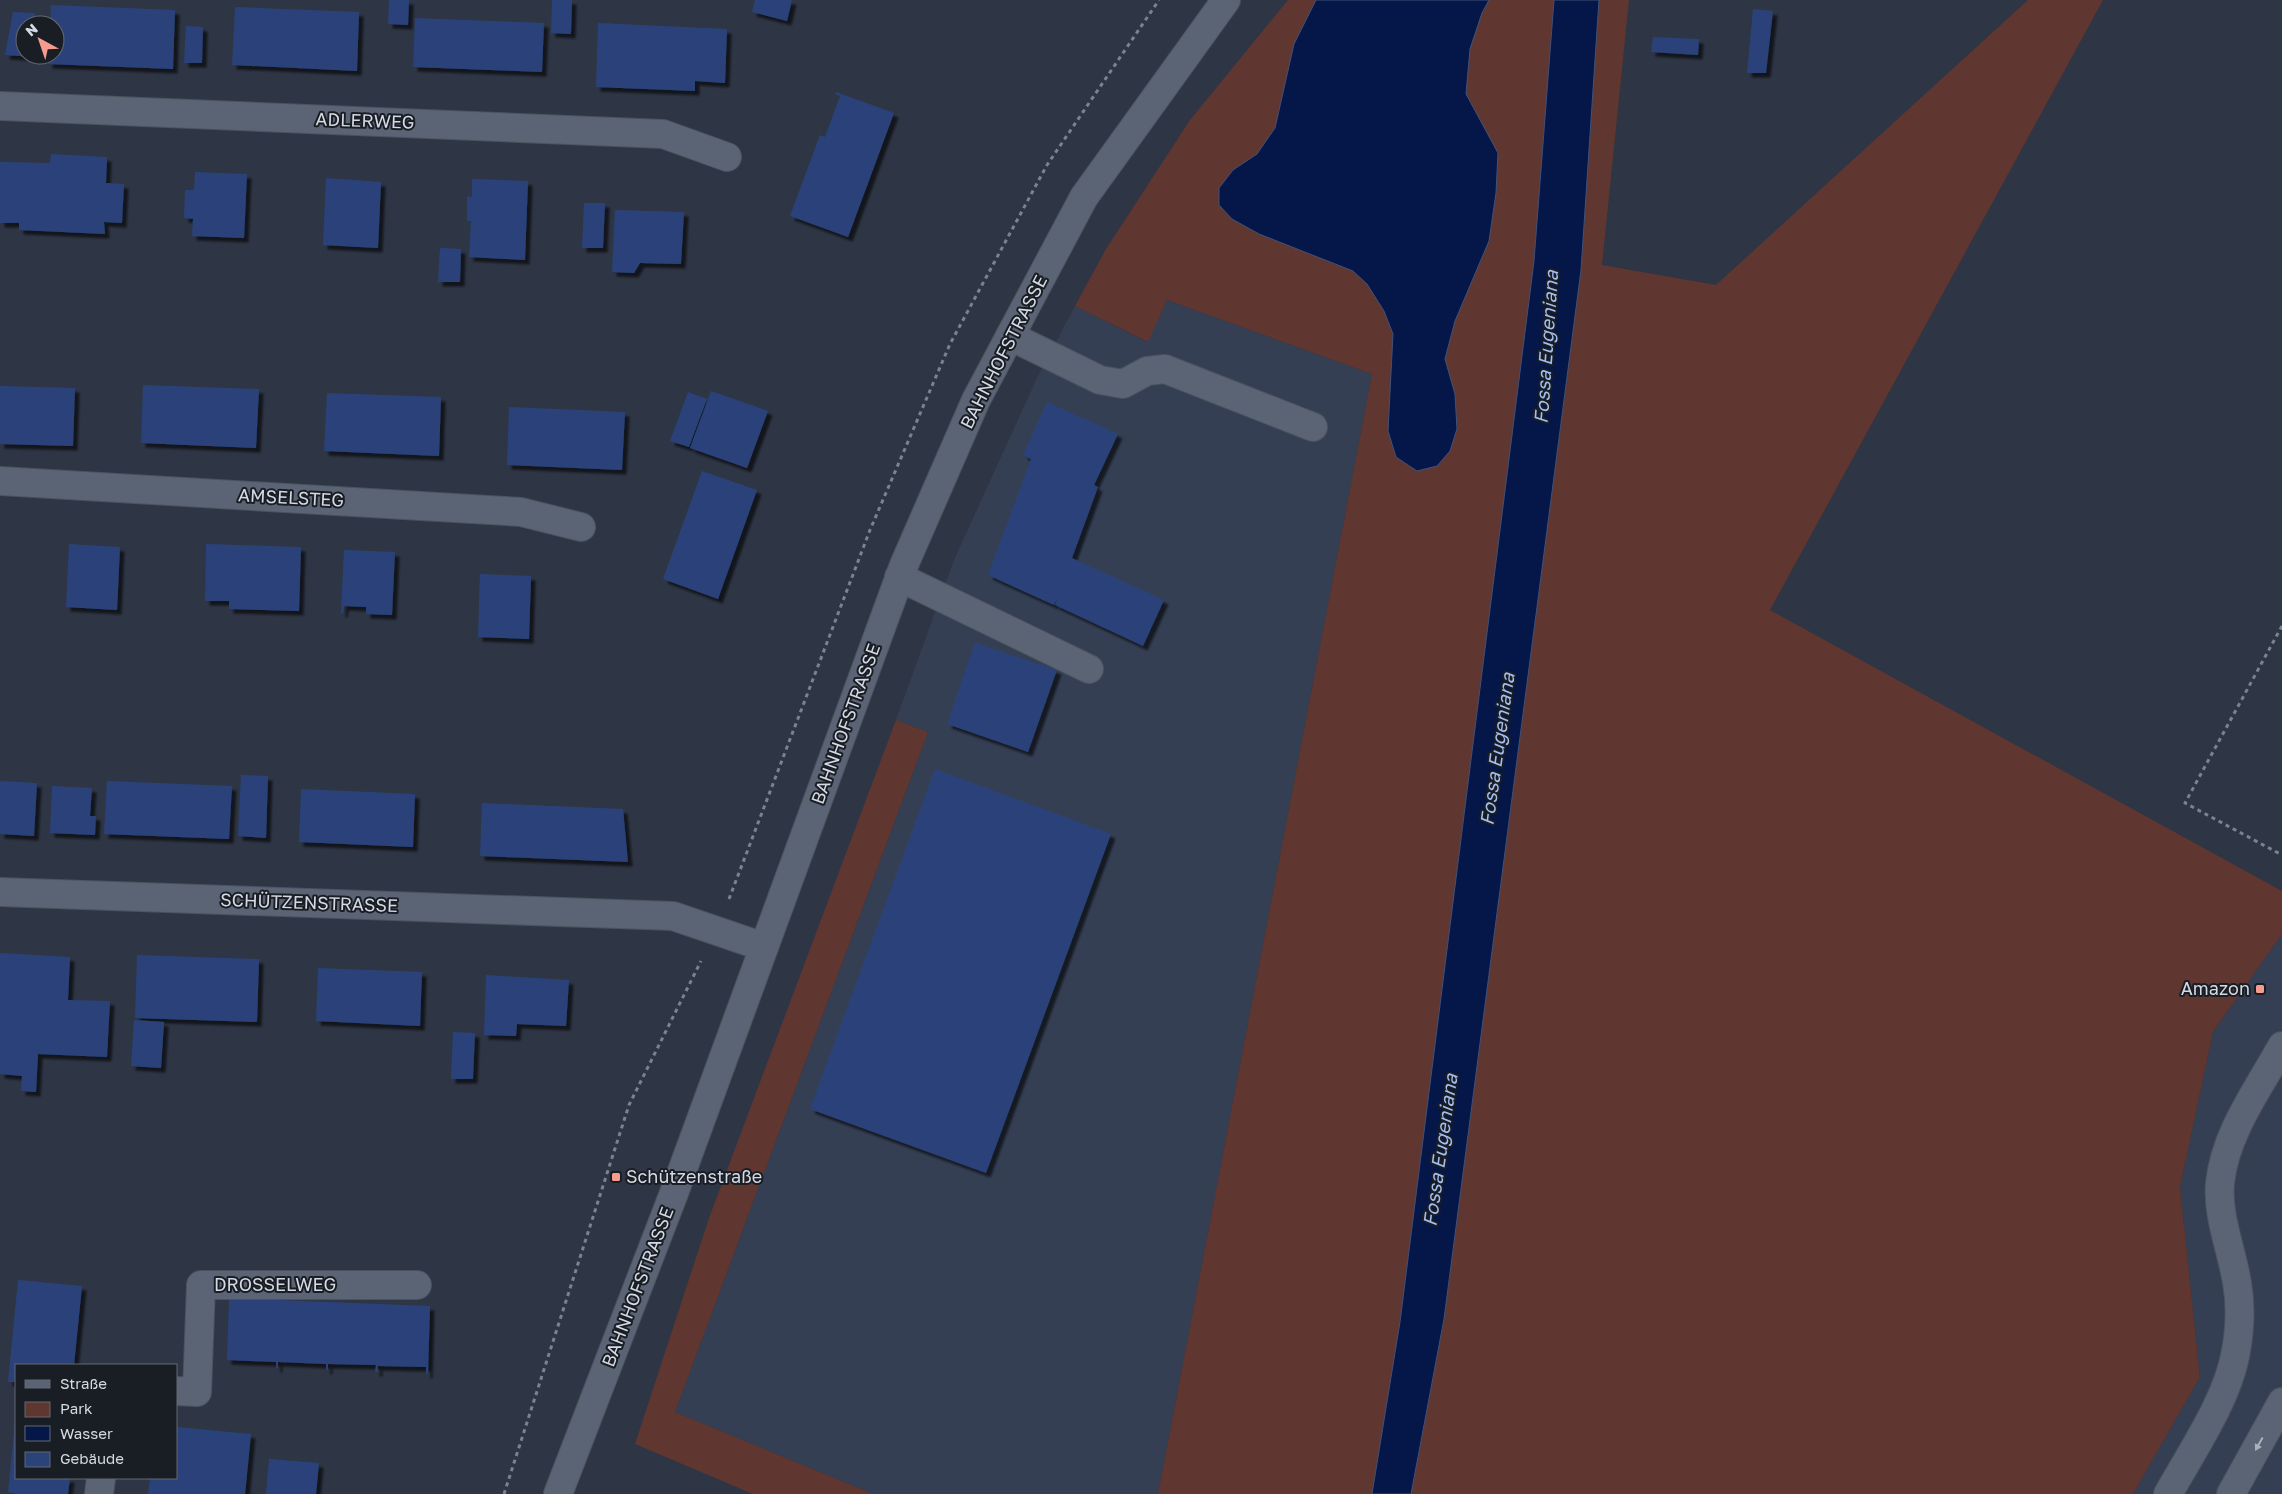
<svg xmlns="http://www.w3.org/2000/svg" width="2282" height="1494" viewBox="0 0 2282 1494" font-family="'Golos Text',sans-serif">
  <defs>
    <filter id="shadow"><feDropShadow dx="4.5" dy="4.5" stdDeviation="1" flood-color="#0009"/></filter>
  </defs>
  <rect width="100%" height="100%" fill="#2e3544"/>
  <g fill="#353f54">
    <polygon points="1167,300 1372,374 1158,1494 873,1494 675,1412 928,732 896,720 954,560 1037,378 1075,306 1147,342"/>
    <polygon points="2282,934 2282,1494 2133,1494 2200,1377 2180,1187 2213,1032"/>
  </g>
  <g fill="#603630">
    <polygon points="1288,0 1554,0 1534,261 1400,1322 1372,1494 1158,1494 1372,374 1167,300 1148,342 1075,306 1106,249 1190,120"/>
    <polygon points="1599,0 1629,0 1602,265 1716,285 2028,0 2103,0 1770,610 2282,891 2282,934 2213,1032 2180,1187 2200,1377 2133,1494 1411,1494 1444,1319 1581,270"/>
    <polygon points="896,720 928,732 675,1412 873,1494 753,1494 635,1444 709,1218"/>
  </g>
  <g fill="#051749" stroke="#435177">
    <polygon points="1316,0 1489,0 1482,13 1470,49 1466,94 1498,153 1496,193 1489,241 1455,321 1445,359 1455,394 1457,429 1450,451 1437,466 1417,471 1396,457 1388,431 1393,334 1384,311 1367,284 1353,271 1259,234 1232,219 1219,205 1219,188 1233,170 1257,154 1275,128 1294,44"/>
    <polygon points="1554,0 1599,0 1581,270 1444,1319 1411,1494 1372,1494 1400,1322 1534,261"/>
  </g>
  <g fill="#2a4379" filter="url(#shadow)">
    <polygon points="389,0 409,0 408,25 388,24"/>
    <polygon points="552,0 572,0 571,34 551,33"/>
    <polygon points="755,0 792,0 787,21 752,12"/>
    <polygon points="51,5 175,10 173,69 48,64 49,55 55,55 55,25 50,25"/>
    <polygon points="235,7 359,12 357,71 232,65"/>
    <polygon points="1753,9 1773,11 1766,73 1747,73"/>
    <polygon points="13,12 35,13 34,25 25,25 25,55 33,55 33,57 5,55"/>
    <polygon points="415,18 544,23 542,72 413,67"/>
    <polygon points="598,23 727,29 725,83 695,81 695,91 596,87"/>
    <polygon points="186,26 203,27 202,63 184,63"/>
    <polygon points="1653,37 1699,39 1698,55 1651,52"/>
    <polygon points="836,92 894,113 848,237 790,216 820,135 825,137 840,96 835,94"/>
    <polygon points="51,154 107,157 106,183 124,184 122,223 104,222 105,234 19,230 19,223 0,223 0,162 50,163"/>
    <polygon points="195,172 247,174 244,238 192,236 193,219 184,218 185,190 194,190"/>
    <polygon points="326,178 381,182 378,248 323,245"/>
    <polygon points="472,179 528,181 525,260 469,257 471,221 467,221 467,196 472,197"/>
    <polygon points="584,203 605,203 603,248 582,248"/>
    <polygon points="615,210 684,212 681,264 640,263 634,273 612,272"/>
    <polygon points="440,248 461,249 460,282 438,282"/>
    <polygon points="143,385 259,389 256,448 141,443"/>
    <polygon points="0,386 75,388 73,446 0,444"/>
    <polygon points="711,391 768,411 747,468 690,448"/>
    <polygon points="688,392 707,399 689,447 670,441"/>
    <polygon points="327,393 441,397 439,456 324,451"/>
    <polygon points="1047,402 1118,434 1094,485 1098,487 1072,558 1164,600 1143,646 1055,605 1058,597 1054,605 988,575 1031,459 1023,455"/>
    <polygon points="509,407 625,412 622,470 507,465"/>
    <polygon points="702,471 757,490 718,599 663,579"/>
    <polygon points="69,544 120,547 117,610 66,607"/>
    <polygon points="206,544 301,547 299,611 229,609 229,601 205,601"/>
    <polygon points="344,550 395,552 392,615 366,614 366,607 344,606 343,613 341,613"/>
    <polygon points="480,574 531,576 529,639 478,637"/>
    <polygon points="975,643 1057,670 1028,752 947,724"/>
    <polygon points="935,769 1111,834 986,1173 810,1109"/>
    <polygon points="241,775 268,776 266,838 238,836"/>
    <polygon points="0,781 37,783 34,836 0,834"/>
    <polygon points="107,781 232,786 229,839 104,834"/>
    <polygon points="52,786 92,788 90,816 96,816 95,835 50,833"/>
    <polygon points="301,789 415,794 413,847 299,842"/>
    <polygon points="482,803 623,809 628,862 480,856"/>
    <polygon points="0,953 70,957 68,1000 110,1001 107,1057 38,1054 36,1092 21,1091 22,1076 0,1074"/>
    <polygon points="137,955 259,959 257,1022 135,1018"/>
    <polygon points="318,968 422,972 420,1026 316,1021"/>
    <polygon points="486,975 569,980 566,1026 517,1024 516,1036 484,1035"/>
    <polygon points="134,1020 164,1022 161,1068 131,1066"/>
    <polygon points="453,1032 475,1033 473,1079 451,1079"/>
    <polygon points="18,1280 82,1286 74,1365 16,1365 16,1382 8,1382"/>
    <polygon points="229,1298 430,1306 428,1374 426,1374 426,1367 378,1366 378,1372 375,1372 376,1365 328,1364 328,1370 326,1370 326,1364 278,1362 278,1368 276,1368 276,1362 227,1360"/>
    <polygon points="15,1423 16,1478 70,1478 68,1494 16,1494 8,1492"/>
    <polygon points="176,1427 251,1434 245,1494 148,1494 150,1478 176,1478"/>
    <polygon points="269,1459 319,1463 316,1494 266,1494"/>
  </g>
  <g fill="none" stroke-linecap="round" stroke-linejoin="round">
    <g stroke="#4b525e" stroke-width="30">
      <g id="minor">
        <polyline points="0,106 663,134 727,157"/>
        <polyline points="1010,336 1100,380 1123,384 1147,371 1165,369 1313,427"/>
        <polyline points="0,481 521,512 581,527"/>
        <polyline points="899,577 1089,669"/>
        <polyline points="0,892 673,916 764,947"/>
        <polyline points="176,1391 197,1392 201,1285 417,1285"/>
        <polyline points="99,1494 101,1478"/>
        <polyline points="558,1494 674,1193 904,565 976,400 1084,197 1226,0"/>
        <path d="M2168 1494C2192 1451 2228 1399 2236 1351 2240 1328 2241 1305 2237 1283 2232 1250 2217 1217 2220 1183 2225 1133 2259 1088 2282 1046"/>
        <polyline points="2231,1494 2282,1402"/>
      </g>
    </g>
    <g stroke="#7c828f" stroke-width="3" stroke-dasharray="4 4" stroke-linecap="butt">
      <polyline points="2282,626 2185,803 2282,855"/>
      <polyline points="729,899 870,530 950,344 1047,165 1159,0"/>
      <polyline points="504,1494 629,1105 701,961"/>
    </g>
    <use href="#minor" stroke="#5b6475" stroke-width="28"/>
  </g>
  <defs><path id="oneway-solid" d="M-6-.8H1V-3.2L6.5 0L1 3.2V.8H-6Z" transform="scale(1.25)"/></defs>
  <use fill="#aab0bc" href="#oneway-solid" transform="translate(2259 1444) rotate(119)"/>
  <g fill="#f59c90" stroke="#191d24" stroke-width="2">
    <rect x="2255" y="984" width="10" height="10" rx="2.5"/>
    <rect x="611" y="1172" width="10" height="10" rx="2.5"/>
  </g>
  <g text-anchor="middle" stroke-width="4" stroke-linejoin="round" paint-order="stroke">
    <g font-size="18" fill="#d4d9e3" stroke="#191d24">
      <text transform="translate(365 121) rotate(2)" y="6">ADLERWEG</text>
      <text transform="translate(1004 352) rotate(-63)" y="6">BAHNHOFSTRASSE</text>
      <text transform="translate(291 498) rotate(3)" y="6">AMSELSTEG</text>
      <text transform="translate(846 724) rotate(-70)" y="6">BAHNHOFSTRASSE</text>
      <text transform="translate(309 903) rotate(2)" y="6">SCHÜTZENSTRASSE</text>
      <text x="275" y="1291">DROSSELWEG</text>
      <text transform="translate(638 1287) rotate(-69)" y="6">BAHNHOFSTRASSE</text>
    </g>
    <g font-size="18" fill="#d4d9e3" stroke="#191d24" text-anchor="end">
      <text x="2250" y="995">Amazon</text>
      <text x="626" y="1183" text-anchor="start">Schützenstraße</text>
    </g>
    <g font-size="19" font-style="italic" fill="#a5bef0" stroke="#191d24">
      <text transform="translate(1546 347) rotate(-86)" y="7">Fossa Eugeniana</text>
      <text transform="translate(1497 749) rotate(-82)" y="7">Fossa Eugeniana</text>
      <text transform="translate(1440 1150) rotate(-82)" y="7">Fossa Eugeniana</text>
    </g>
  </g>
  <rect x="15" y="1364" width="162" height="115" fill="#191d24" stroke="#646870"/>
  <rect x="25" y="1380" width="25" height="8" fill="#5b6475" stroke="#646870"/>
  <text x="60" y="1389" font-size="15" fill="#d4d9e3">Straße</text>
  <rect x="25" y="1402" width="25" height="15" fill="#603630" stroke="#646870"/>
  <text x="60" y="1414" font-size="15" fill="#d4d9e3">Park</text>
  <rect x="25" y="1426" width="25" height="15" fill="#051749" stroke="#646870"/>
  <text x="60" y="1439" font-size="15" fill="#d4d9e3">Wasser</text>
  <rect x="25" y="1452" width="25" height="15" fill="#2a4379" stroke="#646870"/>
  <text x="60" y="1464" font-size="15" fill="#d4d9e3">Gebäude</text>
  <g transform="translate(40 40) rotate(320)"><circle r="24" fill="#191d24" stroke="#646870"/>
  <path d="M0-4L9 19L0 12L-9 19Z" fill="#f59c90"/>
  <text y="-8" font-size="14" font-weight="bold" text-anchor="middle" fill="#d4d9e3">N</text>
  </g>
</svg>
